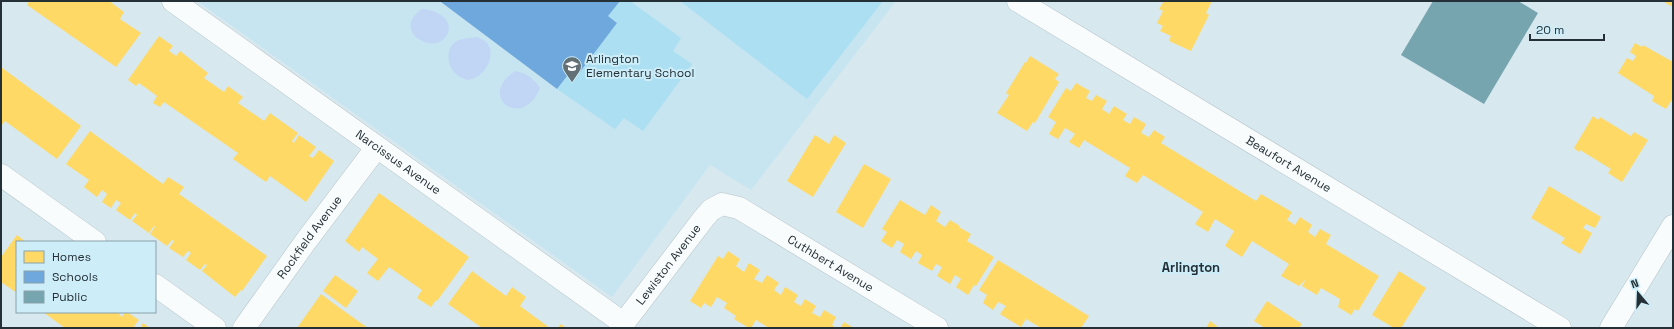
<svg xmlns="http://www.w3.org/2000/svg" width="1674" height="329" viewBox="0 0 1674 329" font-family="'Space Grotesk',sans-serif">
  <rect width="100%" height="100%" fill="#d7e8ef"/>
  <polygon fill="#c7e5f0" points="197,1 896,1 751,190 710,165 612,297"/>
  <g fill="#acdff1">
    <polygon points="620,1 630,1 681,38 673,51 692,64 643,131 624,118 615,129 557,89 574,67 581,71 617,23 608,16"/>
    <polygon points="680,1 883,1 807,99"/>
  </g>
  <g fill="#c1d5f5">
    <path d="M422 9C434 9 453 18 448 33 437 59 389 31 422 9Z"/>
    <path d="M477 37C480 38 484 40 486 42 496 52 488 72 476 77 474 79 470 79 467 80 464 78 459 77 456 74 448 67 445 51 454 43 460 38 470 38 477 37Z"/>
    <path d="M515 71C527 73 534 79 540 88 523 131 476 97 515 71Z"/>
  </g>
  <g fill="#ffd966">
    <polygon points="29,1 109,1 124,12 120,19 141,33 116,67 27,5"/>
    <polygon points="1164,1 1212,1 1206,13 1209,15 1191,51 1169,41 1171,36 1160,31 1163,26 1157,23 1163,11 1159,9"/>
    <polygon points="1663,1 1673,1 1673,7 1669,5"/>
    <polygon points="159,36 173,46 169,51 176,56 180,51 208,73 204,78 224,92 228,86 243,97 238,103 264,121 270,113 298,133 292,141 294,143 299,135 316,147 309,156 313,158 319,150 334,161 306,202 270,176 266,182 233,159 238,153 235,151 164,102 160,107 153,103 157,96 139,83 136,86 128,80"/>
    <polygon points="1635,43 1642,47 1643,45 1673,62 1673,98 1666,109 1652,101 1654,96 1618,73 1627,58 1633,61 1636,56 1630,52"/>
    <polygon points="1030,56 1059,74 1055,79 1059,82 1035,123 1033,122 1027,131 997,113 1009,95 1006,93 1025,62 1026,63"/>
    <polygon points="1,67 81,126 57,159 5,121 1,126"/>
    <polygon points="1076,83 1090,91 1086,98 1092,101 1096,95 1107,101 1102,109 1109,114 1114,106 1127,114 1123,120 1130,124 1134,117 1146,124 1141,133 1149,137 1154,130 1165,137 1161,143 1256,201 1261,194 1292,212 1287,220 1295,225 1300,217 1312,225 1308,232 1315,237 1320,229 1331,235 1326,244 1379,276 1358,311 1355,309 1351,315 1338,307 1340,299 1321,288 1317,295 1302,286 1306,279 1299,286 1281,276 1289,264 1252,241 1242,257 1225,246 1234,231 1215,219 1208,232 1195,224 1203,212 1143,175 1137,183 1125,176 1130,168 1084,140 1079,148 1069,142 1075,134 1067,129 1065,128 1058,139 1049,134 1056,122 1048,117 1066,88 1071,91"/>
    <polygon points="1593,116 1598,120 1600,117 1631,136 1634,132 1648,140 1622,182 1608,173 1611,169 1580,150 1579,152 1574,148"/>
    <polygon points="90,131 163,184 168,177 184,187 179,194 267,256 242,291 241,290 235,297 202,271 207,265 205,264 200,270 186,260 191,253 188,251 183,257 169,248 174,241 172,240 167,246 150,234 155,227 154,226 149,233 132,221 137,215 135,213 130,220 116,210 121,203 116,200 111,208 102,202 107,194 102,190 97,197 84,187 89,180 66,164"/>
    <polygon points="815,135 829,144 834,135 846,143 813,197 787,181"/>
    <polygon points="864,164 891,179 863,228 836,212"/>
    <polygon points="1549,186 1601,217 1595,228 1586,224 1583,228 1592,233 1580,254 1561,243 1565,238 1531,218"/>
    <polygon points="379,193 469,257 437,301 436,300 431,307 417,298 422,290 389,267 378,281 367,273 378,259 362,247 359,252 345,241"/>
    <polygon points="900,200 925,215 931,205 941,212 936,221 945,227 950,220 960,226 959,227 971,234 967,241 994,257 976,286 974,285 968,295 956,287 961,279 955,275 950,284 937,276 942,267 936,264 932,271 918,263 922,255 916,251 911,259 900,252 904,244 899,241 897,240 892,248 881,241 887,232 882,229"/>
    <polygon points="17,235 26,242 17,242 17,293 1,282 1,257"/>
    <polygon points="728,251 740,259 736,266 744,272 749,263 760,270 754,279 762,283 767,275 779,283 774,290 781,295 785,287 798,295 794,302 801,306 805,299 816,306 812,313 820,317 824,310 836,317 832,325 836,328 769,328 756,320 751,328 749,328 734,319 736,316 724,308 727,303 717,297 711,307 704,303 701,308 690,301 718,256 723,259"/>
    <polygon points="998,260 1089,316 1081,328 1041,328 1026,319 1021,327 1000,314 1006,306 998,302 993,310 983,303 987,295 979,290"/>
    <polygon points="472,271 506,296 512,287 526,297 520,306 550,328 482,328 448,304"/>
    <polygon points="1399,271 1426,288 1401,328 1394,328 1372,315"/>
    <polygon points="335,275 358,291 346,308 323,291"/>
    <polygon points="321,294 344,311 368,328 297,328"/>
    <polygon points="1267,301 1302,324 1299,328 1265,328 1254,321"/>
    <polygon points="43,312 120,312 119,314 122,317 125,312 127,312 139,320 134,326 137,328 65,328"/>
    <polygon points="1210,321 1217,326 1216,328 1206,328"/>
    <polygon points="844,322 854,328 840,328"/>
    <polygon points="143,323 150,328 140,328"/>
    <polygon points="561,324 566,328 557,328"/>
  </g>
  <polygon fill="#6fa8dc" points="442,1 620,1 608,16 617,23 580,72 574,67 557,89 441,2"/>
  <polygon fill="#76a5af" points="1433,1 1518,1 1538,13 1484,104 1401,55"/>
  <g fill="none" stroke-linecap="round" stroke-linejoin="round">
    <g stroke="#b6c3c8" stroke-width="23">
      <g id="minor">
        <path id="s1" d="M173 1 623 323"/>
        <path id="s2" d="M1018 1 1560 328"/>
        <polyline points="1,175 95,242"/>
        <polyline points="155,285 215,328"/>
        <path id="s3" d="M244 328 306 241 377 147"/>
        <path id="s4" d="M620 328 704 218 711 210 722 204 739 208 937 328"/>
        <polyline points="1611,328 1673,226"/>
      </g>
    </g>
    <use href="#minor" stroke="#f9fcfd" stroke-width="22"/>
  </g>
  <defs>
    <g id="school-pin" transform="scale(1)"><path d="M0 17L-7.5 6A9.5 9.5 0 1 1 7.5 6Z" fill="#637076" stroke="#cdedf9"/><path d="M0-5L7-2L0 1L-7-2ZM-4 1L0 2.5L4 1V4Q0 6-4 4Z" fill="#fff"/></g>
  </defs>
  <g fill-rule="evenodd">
    <use href="#school-pin" x="572" y="66"/>
  </g>
  <g text-anchor="middle" stroke-width="4" stroke-linejoin="round" paint-order="stroke">
    <g font-size="12" fill="#243035" stroke="#cdedf9" text-anchor="start">
      <text x="586" y="63">Arlington<tspan x="586" dy="14">Elementary School</tspan></text>
    </g>
    <g font-size="12" fill="#243035" stroke="#cdedf9">
      <text dy="4" stroke="none"><textPath href="#s1" startOffset="277">Narcissus Avenue</textPath></text>
      <text dy="4" stroke="none"><textPath href="#s2" startOffset="316">Beaufort Avenue</textPath></text>
      <text dy="4" stroke="none"><textPath href="#s3" startOffset="112">Rockfield Avenue</textPath></text>
      <text dy="4" stroke="none"><textPath href="#s4" startOffset="286">Cuthbert Avenue</textPath></text>
      <text dy="4" stroke="none"><textPath href="#s4" startOffset="80">Lewiston Avenue</textPath></text>
    </g>
    <g font-size="13" font-weight="bold" fill="#243035" stroke="#cdedf9">
      <text x="1191" y="272">Arlington</text>
    </g>
  </g>
  <rect width="1674" height="329" fill="none" stroke="#243035" stroke-width="4"/>
  <rect x="16" y="241" width="140" height="72" fill="#cdedf9" stroke="#89a1ab"/>
  <rect x="24" y="251" width="20" height="12" fill="#ffd966" stroke="#89a1ab"/>
  <text x="52" y="261" font-size="12" fill="#243035">Homes</text>
  <rect x="24" y="271" width="20" height="12" fill="#6fa8dc" stroke="#89a1ab"/>
  <text x="52" y="281" font-size="12" fill="#243035">Schools</text>
  <rect x="24" y="291" width="20" height="12" fill="#76a5af" stroke="#89a1ab"/>
  <text x="52" y="301" font-size="12" fill="#243035">Public</text>
  <g transform="translate(1638 293) rotate(341)" stroke="#cdedf9" stroke-width="3" paint-order="stroke">
  <path d="M0-3L7 15L0 10L-7 15Z" fill="#243035"/>
  <text y="-6" font-size="11" font-weight="bold" text-anchor="middle" fill="#243035">N</text>
  </g>
  <path d="M1530 34v6h74v-6" fill="none" stroke="#243035" stroke-width="2"/>
  <text x="1536" y="34" font-size="12" fill="#243035" stroke="#cdedf9" stroke-width="3" paint-order="stroke">20 m</text>
</svg>
